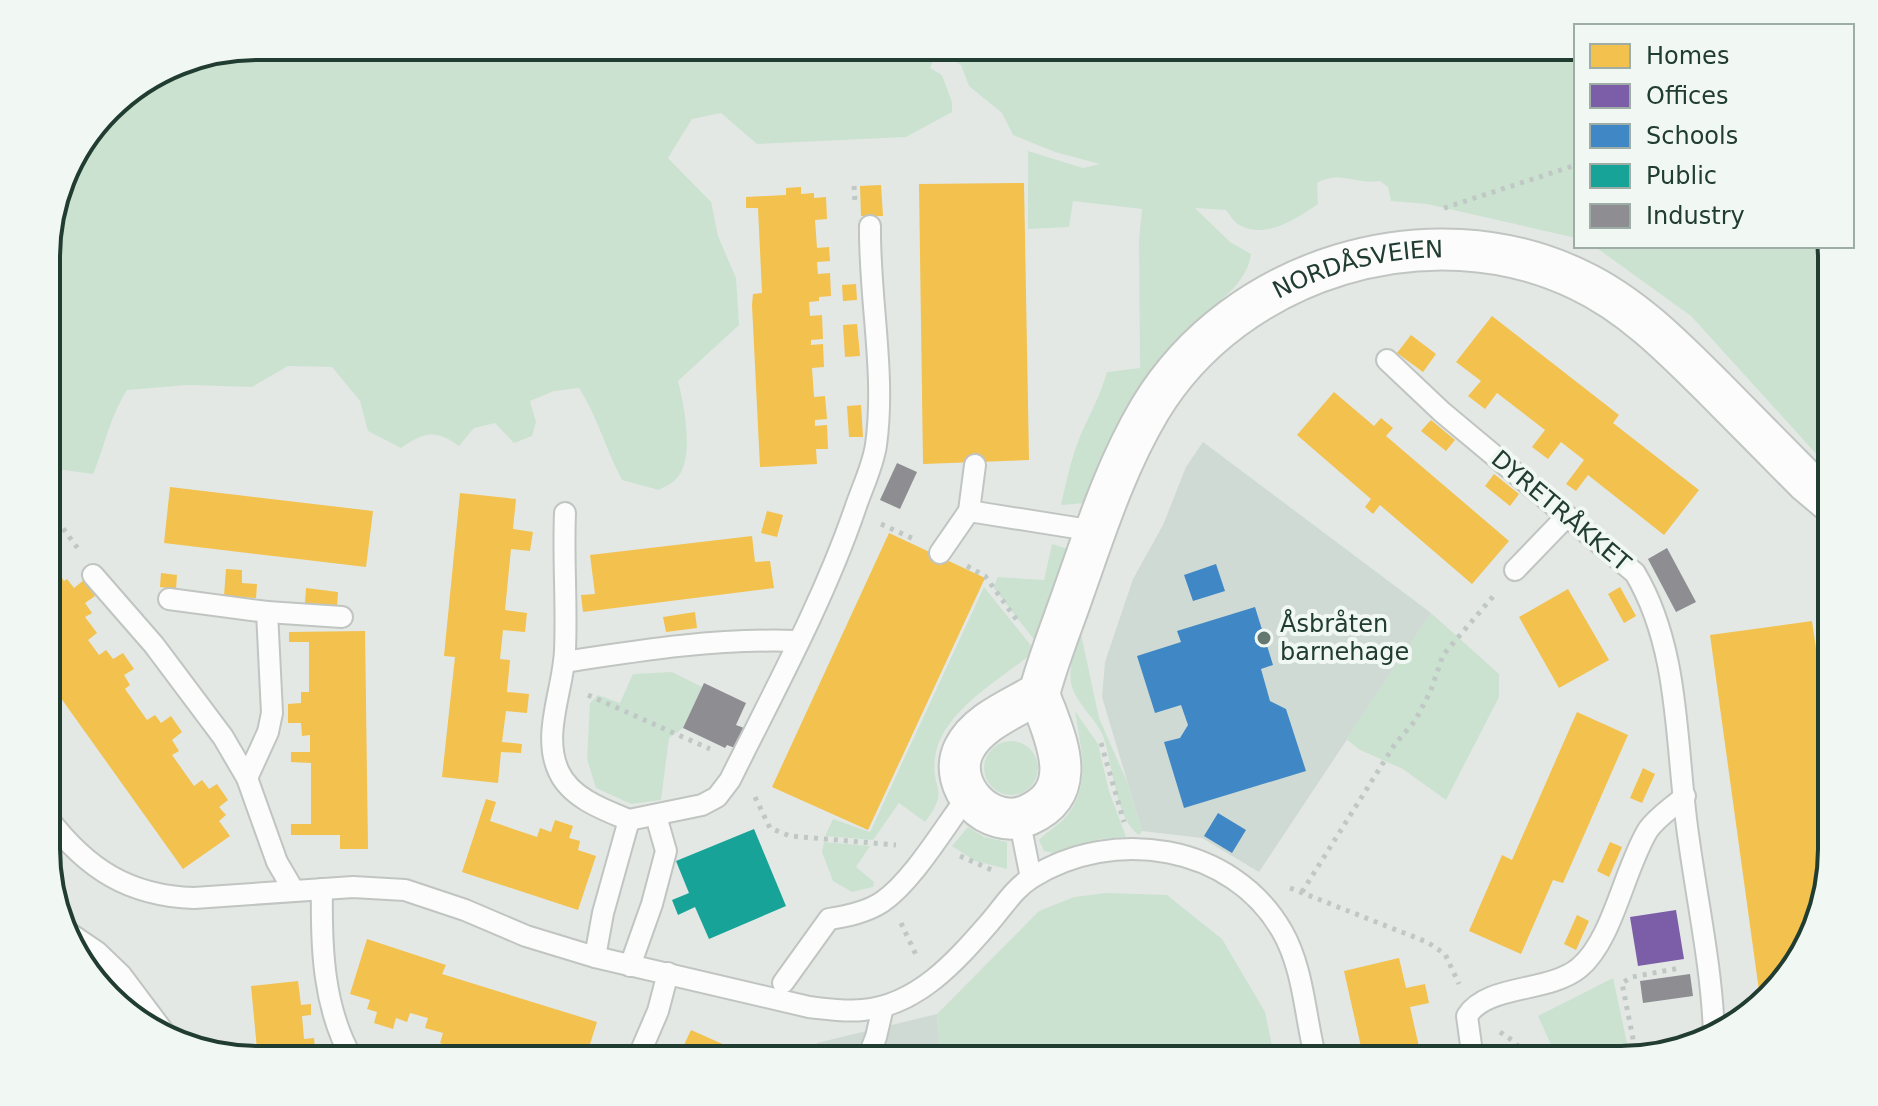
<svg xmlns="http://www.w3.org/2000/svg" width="1878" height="1106" viewBox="0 0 1878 1106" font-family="'DejaVu Sans',sans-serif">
  <rect width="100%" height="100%" fill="#e3e8e5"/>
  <g fill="#d0dad5">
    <polygon points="1203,442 1431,613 1259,872 1202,838 1142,831 1102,697 1105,662 1133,579 1163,525 1186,467"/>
    <polygon points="937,1014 941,1060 810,1060 817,1043"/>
  </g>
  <g fill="#cce2d0">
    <path d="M257 46H1576V238L1427 204 1391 201 1388 187 1380 181C1355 185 1340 170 1317 183L1318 204C1297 218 1266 240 1239 225 1234 222 1229 214 1226 210L1195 208 1230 242 1251 254C1247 283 1222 298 1203 316 1140 376 1117 424 1085 503L1061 505C1067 478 1073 450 1085 425 1094 407 1101 392 1107 372L1140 368 1139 241 1142 209 1073 201 1069 227 1028 229V151L1083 168 1100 164 1055 152 1013 135 1002 113 969 86 961 65 950 58H934L930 68 942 75 952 102V112L906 137 757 144 721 113 692 119 668 158 711 202 718 236 736 278 739 325 678 381C684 404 696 462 675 480 671 484 664 487 659 490L622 480C606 450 597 416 579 388L554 391 530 401 536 422 532 436 514 443 495 423 474 428 459 446C435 429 424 432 401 448L368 431 360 401 332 367 288 366 252 387 188 385 127 390C110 416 105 446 93 474L57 469 48 443V230L68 163 118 99 177 62Z"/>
    <polygon points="1594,246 1832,246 1832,466 1820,458 1691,316"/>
    <polygon points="1052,544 1068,549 1036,642 993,587 998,577 1044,580"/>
    <path d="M984 587 1033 648 1029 656C997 681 940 714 935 758 931 793 951 787 925 822L899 803 873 840 825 836 833 819 870 832Z"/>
    <polygon points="1431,613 1499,674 1499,697 1446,800 1403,769 1360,750 1346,739"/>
    <path d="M1081 634 1099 718 1128 784 1142 831 1139 835C1115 819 1113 763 1103 736 1095 717 1075 703 1071 683 1068 666 1076 649 1081 634Z"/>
    <polygon points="672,672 702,687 683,728 669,738 661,800 631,804 596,788 587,759 590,703 598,695 620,703 633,674"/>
    <path d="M1075 711 1098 744 1109 791 1126 837 1100 839 1053 853 1044 851 1039 840C1046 832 1056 827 1063 820 1093 788 1081 750 1075 711Z"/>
    <circle cx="1011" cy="768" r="27"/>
    <polygon points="968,827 984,837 1007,842 1007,869 975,861 952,846"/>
    <polygon points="824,842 870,846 856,867 874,882 873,887 852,892 833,881 822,852"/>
    <polygon points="1106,893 1167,895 1222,939 1265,1012 1275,1060 941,1060 937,1014 1039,911 1074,897"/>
    <polygon points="1613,978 1629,1052 1611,1060 1558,1060 1538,1016"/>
  </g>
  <g fill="#f2c14e">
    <polygon points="1024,183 1029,460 923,464 919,184"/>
    <polygon points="881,185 883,216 861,216 860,186"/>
    <polygon points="801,187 801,194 814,193 814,198 826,197 827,219 815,220 817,248 829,247 830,261 817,262 818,274 830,273 831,296 819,297 819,301 809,302 810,316 822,315 823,339 811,340 811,345 823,344 824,367 812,368 814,397 825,396 827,419 815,420 815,426 827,425 828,449 816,449 817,464 760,467 752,305 753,294 762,293 758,208 746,208 746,197 786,195 786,188"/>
    <polygon points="856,284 857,300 843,301 842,285"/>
    <polygon points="1492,316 1619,415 1613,423 1699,490 1664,535 1588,475 1576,491 1566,484 1584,460 1561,442 1548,459 1532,447 1545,430 1497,393 1485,409 1468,396 1481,381 1456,362"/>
    <polygon points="857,324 860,356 845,357 843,325"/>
    <polygon points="1411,335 1436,354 1423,372 1397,353"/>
    <polygon points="1334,392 1374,426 1381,418 1393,428 1386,436 1509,541 1472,584 1380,505 1373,514 1365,507 1371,499 1297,435"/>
    <polygon points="861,405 863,437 849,437 847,406"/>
    <polygon points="1431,420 1455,440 1446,451 1421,431"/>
    <polygon points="1494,474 1519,494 1510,506 1485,486"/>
    <polygon points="170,487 373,511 366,567 164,543"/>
    <polygon points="460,493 516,499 513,529 533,532 530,551 511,549 505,610 527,613 525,632 503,630 500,659 510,660 507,692 529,694 527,713 506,711 502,742 522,744 521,753 501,752 498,783 442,777 455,657 444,656"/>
    <polygon points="767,511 783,515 777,537 761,533"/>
    <polygon points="889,533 985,578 868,830 772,787"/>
    <polygon points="752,536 755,562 770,561 774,588 583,612 581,595 595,594 590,555"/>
    <polygon points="48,564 57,577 59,574 64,581 67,579 74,588 84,580 95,596 85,603 92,613 85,617 97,633 88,640 99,655 106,650 113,659 123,653 134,669 124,675 130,685 125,689 147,720 155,715 161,723 171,716 182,732 172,740 179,751 172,755 194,786 202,780 209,789 217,784 228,800 219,807 226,815 219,821 230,836 183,869 48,680 48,667 50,665 48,661"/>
    <polygon points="226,569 242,570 242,583 257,584 256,598 224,596"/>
    <polygon points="161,573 177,575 176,589 160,587"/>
    <polygon points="1620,587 1636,616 1624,623 1608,594"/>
    <polygon points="306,588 338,592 337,607 305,603"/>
    <polygon points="1568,589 1609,660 1559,688 1519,617"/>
    <polygon points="695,612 697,628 666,632 663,617"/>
    <polygon points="1812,621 1832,760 1832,862 1803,955 1760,998 1710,635"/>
    <polygon points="365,631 368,849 340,849 340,835 291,835 291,824 311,824 311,763 291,762 291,752 310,752 310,735 302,736 301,723 288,723 288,704 301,703 301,692 309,692 309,642 289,642 289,632"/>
    <polygon points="1577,712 1628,735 1563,883 1553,880 1521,954 1469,931 1502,855 1512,860"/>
    <polygon points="1643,768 1655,774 1642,803 1630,798"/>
    <polygon points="486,799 496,802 490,821 537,837 540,828 551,832 555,820 573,826 569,838 580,841 578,850 596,856 578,910 462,872"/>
    <polygon points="1610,842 1622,847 1609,877 1597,871"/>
    <polygon points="1577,915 1589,921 1576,950 1564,944"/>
    <polygon points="367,939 446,965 442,974 597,1022 585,1060 524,1060 512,1056 510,1060 499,1060 501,1051 485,1046 481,1056 470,1052 467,1060 453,1060 448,1058 451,1047 440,1043 443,1033 425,1028 428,1018 410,1013 407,1022 396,1018 393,1029 374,1023 377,1012 367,1009 370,1000 350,994"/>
    <polygon points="1399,958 1406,988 1425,984 1429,1003 1410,1007 1422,1060 1364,1060 1344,971"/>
    <polygon points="298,981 301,1005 311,1004 311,1015 302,1016 304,1039 314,1038 315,1048 305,1048 306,1060 258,1060 251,986"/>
    <polygon points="691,1030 736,1050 759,1060 677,1060"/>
  </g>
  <polygon fill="#7b5ea7" points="1676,910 1684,959 1638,966 1630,917"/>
  <g fill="#3f88c5">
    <polygon points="1216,564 1225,591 1193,601 1184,575"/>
    <polygon points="1255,607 1273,665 1261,669 1270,701 1286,709 1306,771 1184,808 1164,742 1180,738 1188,725 1181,705 1155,713 1137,656 1181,642 1177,631"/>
    <polygon points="1218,813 1246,830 1232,853 1204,836"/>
  </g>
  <polygon fill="#17a398" points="754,829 786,906 709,939 695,907 678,915 672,900 689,893 676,861"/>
  <g fill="#8d8d92">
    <polygon points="897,463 917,472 900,509 880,500"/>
    <polygon points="1667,548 1696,602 1676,612 1648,559"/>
    <polygon points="704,683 746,703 736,725 744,728 735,748 727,745 725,748 683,728"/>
    <polygon points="1690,974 1693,996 1643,1003 1640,981"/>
  </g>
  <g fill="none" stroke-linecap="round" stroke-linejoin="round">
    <g stroke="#c0c5c2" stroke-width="24">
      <g id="lane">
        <path d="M1387 360 1442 412 1635 573C1682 652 1675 752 1689 841 1698 906 1712 970 1714 1035"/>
        <polyline points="969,511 1095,531"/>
        <path d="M565 513C563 559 567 604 565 650 564 688 541 735 559 772 571 798 604 810 629 820L603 913 595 957"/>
        <polyline points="940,553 969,511 975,465"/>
        <polyline points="1515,570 1567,516"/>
        <polyline points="93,575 154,645 223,737 247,778 277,862 294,891"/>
        <polyline points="169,599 267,612 272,713 268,732 247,778"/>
        <polyline points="267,612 342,617"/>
        <path d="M564 662C642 650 718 638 798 641"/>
        <path d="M48 818C87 869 129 896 194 898L353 887 405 890 465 910 526 936 595 957 809 1007C827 1009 845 1012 863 1010 918 1005 956 961 990 922 1003 907 1014 889 1031 878 1113 826 1232 844 1282 931 1304 969 1305 1018 1316 1060"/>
        <polyline points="1019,818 1031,878"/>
        <path d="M629 820 702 805 717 797 730 780C774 691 823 602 855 509 862 488 873 466 876 445 886 373 869 298 870 226"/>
        <path d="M322 889C321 947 323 1009 353 1060"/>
        <polyline points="69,933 97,952 121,975 166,1035"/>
        <polyline points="630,966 652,904 666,851 656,816"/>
        <path d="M783 983 829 919C848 916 867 912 882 902 913 881 945 826 968 796"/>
        <polyline points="637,1060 658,1011 668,973"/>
        <polyline points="867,1060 876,1037 883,1007"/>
        <path d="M1473 1060 1467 1016C1487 984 1548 993 1579 968 1613 940 1624 869 1648 830 1657 817 1673 807 1685 796"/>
      </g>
    </g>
    <g stroke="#c0c5c2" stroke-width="44">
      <g id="street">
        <path id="s1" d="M1039 693C1014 708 977 722 964 749 946 786 989 832 1028 815 1075 794 1061 752 1047 715 1044 706 1038 697 1041 687 1050 655 1063 623 1074 591 1096 529 1116 466 1150 409 1235 268 1430 208 1579 280 1632 305 1674 348 1715 389 1746 420 1776 451 1807 482L1832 503"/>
      </g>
    </g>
    <g stroke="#c0c8c5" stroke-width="5" stroke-dasharray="4 6" stroke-linecap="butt">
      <polyline points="854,186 855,203"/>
      <polyline points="1444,208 1576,165"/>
      <polyline points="48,518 56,519 79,550"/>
      <polyline points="881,524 916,540"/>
      <polyline points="967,566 985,576 1019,623"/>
      <polyline points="588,695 710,749"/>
      <polyline points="1101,743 1124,822"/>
      <polyline points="755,797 770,828 790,836 896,845"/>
      <polyline points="960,856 994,871"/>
      <polyline points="1290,888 1427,942 1445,954 1459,984"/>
      <polyline points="1302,892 1395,744 1415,721 1431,690 1443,655 1496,593"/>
      <polyline points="901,923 917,957"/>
      <polyline points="1500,1032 1516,1043 1523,1060"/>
      <polyline points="1637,1059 1622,983 1632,977 1680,968"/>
    </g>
    <use href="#lane" stroke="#fbfcfb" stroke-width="20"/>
    <use href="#street" stroke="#fbfcfb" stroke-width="40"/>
  </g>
  <circle fill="#657870" stroke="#f1f8f3" stroke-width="3" cx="1264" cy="638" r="8"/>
  <g text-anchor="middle" stroke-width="8" stroke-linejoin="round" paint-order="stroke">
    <g font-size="24" fill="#213c31" stroke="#f1f8f3">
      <text dy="8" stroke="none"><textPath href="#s1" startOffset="916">NORDÅSVEIEN</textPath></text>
      <text transform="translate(1561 511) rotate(40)" y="8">DYRETRÅKKET</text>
    </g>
    <g font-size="24" fill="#213c31" stroke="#f1f8f3" text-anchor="start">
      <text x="1280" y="632">Åsbråten<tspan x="1280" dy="28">barnehage</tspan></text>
    </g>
  </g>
  <path d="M0 0H1878V1106H0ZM257 60H1621A197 197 0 0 1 1818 257V849A197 197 0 0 1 1621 1046H257A197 197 0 0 1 60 849V257A197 197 0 0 1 257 60Z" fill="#f1f8f3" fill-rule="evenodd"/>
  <path fill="none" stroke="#213c31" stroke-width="4" d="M257 60H1621A197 197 0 0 1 1818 257V849A197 197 0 0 1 1621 1046H257A197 197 0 0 1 60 849V257A197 197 0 0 1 257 60Z"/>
  <rect x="1574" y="24" width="280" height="224" fill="#f1f8f3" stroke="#9eada5" stroke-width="2"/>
  <rect x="1590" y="44" width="40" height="24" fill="#f2c14e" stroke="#9eada5" stroke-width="2"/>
  <text x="1646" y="64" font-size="24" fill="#213c31">Homes</text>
  <rect x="1590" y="84" width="40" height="24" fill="#7b5ea7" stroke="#9eada5" stroke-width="2"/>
  <text x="1646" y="104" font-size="24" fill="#213c31">Offices</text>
  <rect x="1590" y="124" width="40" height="24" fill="#3f88c5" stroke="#9eada5" stroke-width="2"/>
  <text x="1646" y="144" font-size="24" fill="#213c31">Schools</text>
  <rect x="1590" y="164" width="40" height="24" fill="#17a398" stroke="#9eada5" stroke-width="2"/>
  <text x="1646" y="184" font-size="24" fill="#213c31">Public</text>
  <rect x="1590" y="204" width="40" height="24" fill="#8d8d92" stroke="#9eada5" stroke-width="2"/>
  <text x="1646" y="224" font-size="24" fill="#213c31">Industry</text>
</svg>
